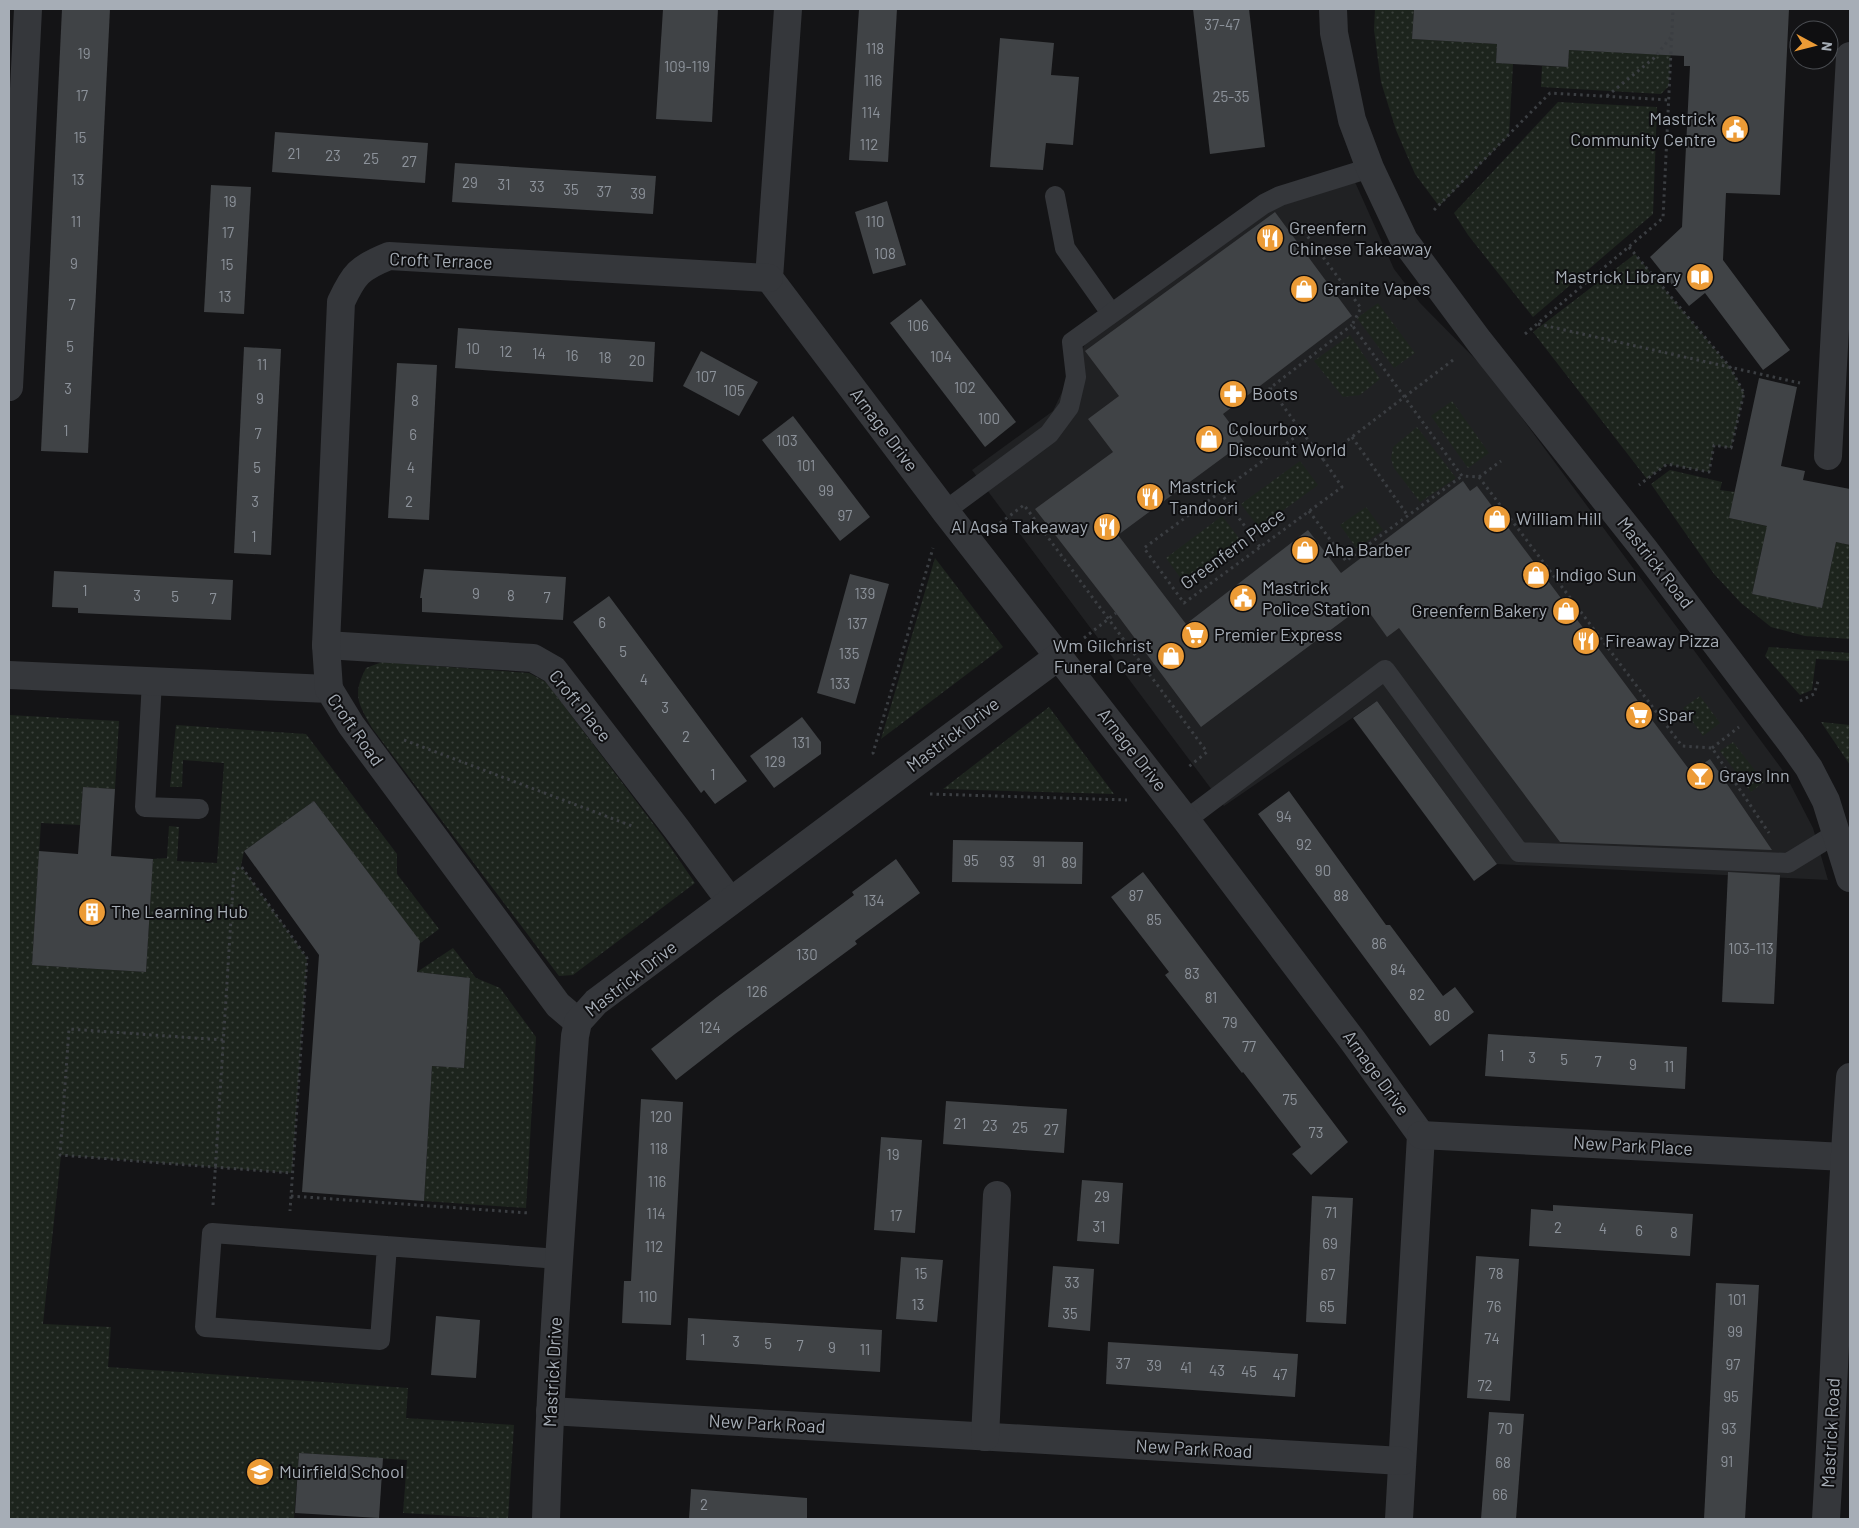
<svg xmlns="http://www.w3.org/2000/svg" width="1859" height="1528" viewBox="0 0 1859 1528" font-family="Barlow,sans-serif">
  <defs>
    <pattern id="green-dots" width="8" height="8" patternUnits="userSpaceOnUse" patternTransform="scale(1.25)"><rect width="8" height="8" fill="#1d241d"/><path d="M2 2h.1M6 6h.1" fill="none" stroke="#3b413c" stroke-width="1.8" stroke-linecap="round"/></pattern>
  </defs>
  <rect width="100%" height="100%" fill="#141416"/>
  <polygon fill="#202123" points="1355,182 1394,269 1420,303 1488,372 1784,772 1813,828 1828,880 1497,864 1377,701 1224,806 972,470 1053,411 1087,340 1276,207"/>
  <g fill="url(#green-dots)">
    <polygon points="1375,9 1414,9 1412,39 1497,44 1496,63 1513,64 1509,135 1439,206 1415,174 1396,130 1381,82 1374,30"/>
    <polygon points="1651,9 1673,9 1669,86 1661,94 1541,87 1542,66 1568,67 1569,50 1649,54"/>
    <polygon points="1558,102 1657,107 1653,214 1533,317 1468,235 1454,213"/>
    <polygon points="1635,254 1730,367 1744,393 1731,448 1714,445 1709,472 1667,464 1647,479 1533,332"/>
    <polygon points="1378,303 1415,353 1394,368 1357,318"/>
    <polygon points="1350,335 1380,379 1360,395 1343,397 1314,361"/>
    <polygon points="1452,401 1489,453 1468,468 1431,416"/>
    <polygon points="1417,427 1456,478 1420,502 1394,468 1391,459 1393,447"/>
    <polygon points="1300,461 1318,485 1259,528 1241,504"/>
    <polygon points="1670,470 1722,482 1720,490 1735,492 1729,518 1798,533 1793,555 1762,548 1752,594 1822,608 1836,542 1850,545 1850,639 1805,636 1771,627 1741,603 1714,574 1651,484"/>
    <polygon points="1366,507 1383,530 1357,549 1340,525"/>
    <polygon points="1222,516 1242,542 1185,584 1166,558"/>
    <polygon points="935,558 1003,647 881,739"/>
    <polygon points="1769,647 1850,653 1850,661 1816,659 1812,690 1800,695 1765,656"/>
    <path d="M382 662 529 673 546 682 664 838 695 883 573 975 559 976 372 728C358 703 352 695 366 668Z"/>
    <polygon points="1700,696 1720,723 1703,736 1683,708"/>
    <polygon points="1049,707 1114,794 943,789"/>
    <polygon points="9,715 119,721 115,789 83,787 80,825 41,823 32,965 146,972 153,859 167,858 169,826 179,827 177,861 217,863 224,763 183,760 182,787 170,787 176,725 306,734 397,854 397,874 439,929 419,944 410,928 314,801 244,851 241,866 307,958 292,1173 61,1155 43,1324 111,1327 108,1367 408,1388 406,1418 514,1425 508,1519 403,1513 407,1460 299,1453 294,1519 9,1519"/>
    <polygon points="1821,722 1850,725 1850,765"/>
    <polygon points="1733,742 1764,782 1751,792 1720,751"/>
    <polygon points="453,948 476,978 500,988 536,1037 526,1208 424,1201 432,1066 464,1068 470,978 417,972"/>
  </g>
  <g fill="#404346">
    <polygon points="62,9 110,9 88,453 41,451"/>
    <polygon points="663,9 718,9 712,122 656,119"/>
    <polygon points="859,9 897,9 888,162 849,160"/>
    <polygon points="1193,9 1249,9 1265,147 1210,154"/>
    <polygon points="1414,9 1789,9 1780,195 1726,193 1723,260 1790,350 1763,370 1705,293 1689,306 1650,257 1682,227 1690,66 1684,66 1684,56 1569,50 1568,67 1496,63 1497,44 1412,39"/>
    <polygon points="1000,38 1054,43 1051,75 1079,77 1073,145 1046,143 1043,170 990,167"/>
    <polygon points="275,132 428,143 425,183 272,172"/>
    <polygon points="455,163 656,176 653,214 452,202"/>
    <polygon points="211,185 251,187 244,314 204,312"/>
    <polygon points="887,201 906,265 873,274 855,212"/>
    <polygon points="1275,212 1352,316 1223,414 1244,442 1118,535 1186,624 1308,530 1341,573 1463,481 1470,491 1477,486 1691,772 1710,759 1772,850 1560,842 1399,628 1387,637 1364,605 1201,727 1116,613 1035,509 1113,452 1088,419 1119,396 1085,351"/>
    <polygon points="921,299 1016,422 985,447 890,323"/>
    <polygon points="458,328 655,342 653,382 455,368"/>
    <polygon points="244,347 281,349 271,555 234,553"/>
    <polygon points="701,351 758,382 739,416 683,386"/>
    <polygon points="397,363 437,365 429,520 388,518"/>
    <polygon points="1759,378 1797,387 1781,466 1805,471 1803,480 1850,489 1850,545 1836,542 1822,608 1752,594 1767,526 1729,518"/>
    <polygon points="793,416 870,517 840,541 762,440"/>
    <polygon points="424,569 566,577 563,620 422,612 422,598 420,598"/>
    <polygon points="54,571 233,580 231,620 78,613 78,608 52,607"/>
    <polygon points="850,574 889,584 855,704 817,693"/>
    <polygon points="609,596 747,781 715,804 704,790 701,793 573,622"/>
    <polygon points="1377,701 1497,864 1474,881 1353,718"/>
    <polygon points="802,717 821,742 821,754 774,788 750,756"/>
    <polygon points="83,787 115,789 111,856 153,859 146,972 32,965 39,851 78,854"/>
    <polygon points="1289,791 1386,925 1390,925 1443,996 1455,987 1474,1012 1430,1046 1258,814"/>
    <polygon points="314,801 420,941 417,972 470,978 464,1068 432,1066 424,1201 302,1192 319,955 244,851"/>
    <polygon points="953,840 1083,842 1082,884 952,882"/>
    <polygon points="896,859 920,893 855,941 857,944 735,1034 676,1080 651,1049 717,997 854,895 852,892"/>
    <polygon points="1143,872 1348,1142 1311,1175 1292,1154 1301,1147 1243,1072 1242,1073 1165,975 1169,972 1111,897"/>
    <polygon points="1728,872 1780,875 1774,1004 1722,1002"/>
    <polygon points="1488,1034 1687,1047 1685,1089 1485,1076"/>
    <polygon points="641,1099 683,1102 671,1325 622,1323 624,1281 631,1281"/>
    <polygon points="946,1101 1067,1109 1064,1153 943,1144"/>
    <polygon points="881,1137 922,1140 915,1233 874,1230"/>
    <polygon points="1082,1180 1123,1183 1119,1244 1077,1241"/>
    <polygon points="1312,1196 1353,1198 1346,1324 1306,1322"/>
    <polygon points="1553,1205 1693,1214 1690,1256 1529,1246 1531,1209 1553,1211"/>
    <polygon points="1476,1256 1519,1259 1510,1401 1467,1398"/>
    <polygon points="901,1257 943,1260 937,1322 896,1319"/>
    <polygon points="1053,1266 1094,1269 1090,1331 1048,1327"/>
    <polygon points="1716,1283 1759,1285 1745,1519 1704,1519"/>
    <polygon points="436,1316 480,1320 476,1378 431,1375"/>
    <polygon points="688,1318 882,1330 880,1372 686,1360"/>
    <polygon points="1108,1342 1298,1354 1295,1397 1106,1384"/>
    <polygon points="1489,1412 1524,1414 1516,1519 1481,1519"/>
    <polygon points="299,1453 383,1458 379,1518 295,1513"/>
    <polygon points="691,1489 807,1498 807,1519 689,1519"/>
  </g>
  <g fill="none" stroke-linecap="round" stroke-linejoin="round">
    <g stroke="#3b3e42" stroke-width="3" stroke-dasharray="2.5 4" stroke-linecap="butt">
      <polyline points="1607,96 1654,58 1671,37"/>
      <polyline points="1434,210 1550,93 1669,100"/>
      <polyline points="1296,221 1361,308 1352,325 1462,476 1479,477 1682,746 1712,748 1769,833"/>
      <polyline points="1629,247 1730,367 1744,393 1731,448 1714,445 1709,472 1667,464 1639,485"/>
      <polyline points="1538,324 1800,383"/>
      <polyline points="1525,334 1663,218 1673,9"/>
      <polyline points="1302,432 1270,388 1352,325"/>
      <polyline points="1352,437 1408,516"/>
      <polyline points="1323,459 1342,487 1184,603 1144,548 1302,432 1323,459 1453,360"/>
      <polyline points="1479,477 1501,461"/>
      <polyline points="1220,492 1260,547"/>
      <polyline points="1309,511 1346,561 1462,476"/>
      <polyline points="1000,523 1024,505 1207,752 1187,768"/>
      <polyline points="1084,638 1116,613"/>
      <polyline points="1800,701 1814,694 1819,678"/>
      <polyline points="404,740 632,826"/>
      <polyline points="1712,748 1739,727"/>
      <polyline points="874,754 873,753 933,548"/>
      <polyline points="930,794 1127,800"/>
      <polyline points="223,1040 69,1029 60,1155 292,1173"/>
      <polyline points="291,1196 529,1213"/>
      <polyline points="213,1205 234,871 241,866 307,958 290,1211"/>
    </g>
    <g stroke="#35373b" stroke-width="20">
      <polyline points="1055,196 1065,248 1111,313"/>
      <polyline points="945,511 1049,434 1069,407 1076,377 1072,342 1264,204 1280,196 1370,168"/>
      <polyline points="152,681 145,807 199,809"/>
      <polyline points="1186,820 1385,670 1519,852 1788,863 1837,833"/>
      <polyline points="387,1246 380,1340 205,1327 212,1233 559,1259"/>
    </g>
    <g stroke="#35373b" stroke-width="28">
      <polyline points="788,9 769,278 945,511 1186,820 1353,1041 1421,1135 1399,1519"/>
      <polyline points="1333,9 1334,33 1352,120 1370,168 1404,240 1479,341 1644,549 1792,744 1809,768 1826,801 1850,878"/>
      <polyline points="9,387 28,9"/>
      <polyline points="1828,456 1850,56"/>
      <polyline points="326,645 533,658 554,670 676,828 730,901"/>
      <polyline points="9,675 329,689 351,725 558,1005 578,1022"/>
      <path d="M329 689 326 645 341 302C354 274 359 268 389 256L769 278"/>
      <polyline points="1421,1135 1844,1157"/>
      <polyline points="550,1411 1402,1461"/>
      <polyline points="985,1437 997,1195"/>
      <path d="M546 1519C551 1358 563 1197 575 1036L578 1022 596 1002 1059 656"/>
      <path d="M1826 1519C1835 1372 1839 1225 1850 1077"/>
    </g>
  </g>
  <defs>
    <g id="civic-disc" transform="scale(1.4375)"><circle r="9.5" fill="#ec9b36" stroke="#0f0f11"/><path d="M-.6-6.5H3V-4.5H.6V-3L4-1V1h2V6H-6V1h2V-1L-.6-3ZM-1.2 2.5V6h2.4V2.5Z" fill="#fff"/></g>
    <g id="restaurant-disc" transform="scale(1.4375)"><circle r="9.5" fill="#ec9b36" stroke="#0f0f11"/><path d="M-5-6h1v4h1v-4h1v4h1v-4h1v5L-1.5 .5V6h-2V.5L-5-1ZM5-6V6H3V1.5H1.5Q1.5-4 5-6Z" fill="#fff"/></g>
    <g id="library-disc" transform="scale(1.4375)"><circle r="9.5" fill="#ec9b36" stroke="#0f0f11"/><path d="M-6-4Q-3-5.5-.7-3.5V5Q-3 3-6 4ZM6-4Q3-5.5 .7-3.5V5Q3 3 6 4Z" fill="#fff"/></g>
    <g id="shop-disc" transform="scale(1.4375)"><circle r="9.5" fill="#ec9b36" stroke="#0f0f11"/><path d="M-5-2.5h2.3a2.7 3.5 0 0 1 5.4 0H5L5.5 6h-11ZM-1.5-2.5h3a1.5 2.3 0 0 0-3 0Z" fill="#fff"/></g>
    <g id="pharmacy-disc" transform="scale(1.4375)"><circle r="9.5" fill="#ec9b36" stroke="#0f0f11"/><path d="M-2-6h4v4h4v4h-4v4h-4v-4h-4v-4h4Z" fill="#fff"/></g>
    <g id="supermarket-disc" transform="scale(1.4375)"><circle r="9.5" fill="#ec9b36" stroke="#0f0f11"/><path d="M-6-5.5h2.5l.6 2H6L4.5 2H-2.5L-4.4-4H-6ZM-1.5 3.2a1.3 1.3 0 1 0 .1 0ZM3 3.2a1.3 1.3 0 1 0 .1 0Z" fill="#fff"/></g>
    <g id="bar-disc" transform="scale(1.4375)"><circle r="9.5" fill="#ec9b36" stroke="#0f0f11"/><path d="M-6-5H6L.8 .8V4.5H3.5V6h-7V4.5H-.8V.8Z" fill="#fff"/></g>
    <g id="building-disc" transform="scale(1.4375)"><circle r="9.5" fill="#ec9b36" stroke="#0f0f11"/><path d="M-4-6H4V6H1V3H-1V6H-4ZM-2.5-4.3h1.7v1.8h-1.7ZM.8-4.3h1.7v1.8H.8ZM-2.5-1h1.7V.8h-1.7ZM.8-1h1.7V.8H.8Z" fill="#fff"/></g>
    <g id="school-disc" transform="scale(1.4375)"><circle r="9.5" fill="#ec9b36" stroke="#0f0f11"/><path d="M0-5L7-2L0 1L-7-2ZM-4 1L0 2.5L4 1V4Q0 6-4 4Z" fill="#fff"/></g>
  </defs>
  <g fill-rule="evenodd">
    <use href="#civic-disc" x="1735" y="129"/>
    <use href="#restaurant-disc" x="1270" y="238"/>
    <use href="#library-disc" x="1700" y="277"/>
    <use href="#shop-disc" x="1304" y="289"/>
    <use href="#pharmacy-disc" x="1233" y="394"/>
    <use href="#shop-disc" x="1209" y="439"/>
    <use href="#restaurant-disc" x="1150" y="497"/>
    <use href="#shop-disc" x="1497" y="519"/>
    <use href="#restaurant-disc" x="1107" y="527"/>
    <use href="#shop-disc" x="1305" y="550"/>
    <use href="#shop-disc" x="1536" y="575"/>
    <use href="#civic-disc" x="1243" y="598"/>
    <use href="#shop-disc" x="1566" y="611"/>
    <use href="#supermarket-disc" x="1195" y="635"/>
    <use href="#restaurant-disc" x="1586" y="641"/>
    <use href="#shop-disc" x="1171" y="656"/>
    <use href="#supermarket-disc" x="1639" y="715"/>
    <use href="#bar-disc" x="1700" y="776"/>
    <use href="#building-disc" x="92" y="912"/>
    <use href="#school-disc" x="260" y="1472"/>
  </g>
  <g text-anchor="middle" stroke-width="4" stroke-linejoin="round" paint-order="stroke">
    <g font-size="15" fill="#8c929a">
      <text x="1222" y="30">37-47</text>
      <text x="875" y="54">118</text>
      <text x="84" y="59">19</text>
      <text x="687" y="72">109-119</text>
      <text x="873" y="86">116</text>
      <text x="82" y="101">17</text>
      <text x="1231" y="102">25-35</text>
      <text x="871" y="118">114</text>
      <text x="80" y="143">15</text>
      <text x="869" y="150">112</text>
      <text x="294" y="159">21</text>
      <text x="333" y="161">23</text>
      <text x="371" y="164">25</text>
      <text x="409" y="167">27</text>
      <text x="78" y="185">13</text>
      <text x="470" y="188">29</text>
      <text x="504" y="190">31</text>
      <text x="537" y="192">33</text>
      <text x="571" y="195">35</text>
      <text x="604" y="197">37</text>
      <text x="638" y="199">39</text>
      <text x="230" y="207">19</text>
      <text x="76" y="227">11</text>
      <text x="875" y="227">110</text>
      <text x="228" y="238">17</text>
      <text x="885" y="259">108</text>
      <text x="74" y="269">9</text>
      <text x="227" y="270">15</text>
      <text x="225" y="302">13</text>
      <text x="72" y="310">7</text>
      <text x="918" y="331">106</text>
      <text x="70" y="352">5</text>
      <text x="473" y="354">10</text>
      <text x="506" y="357">12</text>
      <text x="539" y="359">14</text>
      <text x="572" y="361">16</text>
      <text x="941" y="362">104</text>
      <text x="605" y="363">18</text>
      <text x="637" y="366">20</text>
      <text x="262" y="370">11</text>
      <text x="706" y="382">107</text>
      <text x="965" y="393">102</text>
      <text x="68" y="394">3</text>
      <text x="734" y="396">105</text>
      <text x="260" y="404">9</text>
      <text x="415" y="406">8</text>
      <text x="989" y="424">100</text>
      <text x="66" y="436">1</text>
      <text x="258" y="439">7</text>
      <text x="413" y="440">6</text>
      <text x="787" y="446">103</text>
      <text x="806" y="471">101</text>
      <text x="257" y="473">5</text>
      <text x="411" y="473">4</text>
      <text x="826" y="496">99</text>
      <text x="255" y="507">3</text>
      <text x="409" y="507">2</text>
      <text x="845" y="521">97</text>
      <text x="254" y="542">1</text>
      <text x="85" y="596">1</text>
      <text x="476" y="599">9</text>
      <text x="865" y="599">139</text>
      <text x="137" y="601">3</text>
      <text x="511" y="601">8</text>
      <text x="175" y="602">5</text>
      <text x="547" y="603">7</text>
      <text x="213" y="604">7</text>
      <text x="602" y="628">6</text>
      <text x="857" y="629">137</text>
      <text x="623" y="657">5</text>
      <text x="849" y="659">135</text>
      <text x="644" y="685">4</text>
      <text x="840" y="689">133</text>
      <text x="665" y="713">3</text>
      <text x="686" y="742">2</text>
      <text x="801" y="748">131</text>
      <text x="775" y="767">129</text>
      <text x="713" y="780">1</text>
      <text x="1284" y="822">94</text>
      <text x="1304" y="850">92</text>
      <text x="971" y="866">95</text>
      <text x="1007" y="867">93</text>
      <text x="1039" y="867">91</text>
      <text x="1069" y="868">89</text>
      <text x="1323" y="876">90</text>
      <text x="1136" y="901">87</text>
      <text x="1341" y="901">88</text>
      <text x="874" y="906">134</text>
      <text x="1154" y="925">85</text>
      <text x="1379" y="949">86</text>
      <text x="1751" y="954">103-113</text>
      <text x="807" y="960">130</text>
      <text x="1398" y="975">84</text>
      <text x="1192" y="979">83</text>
      <text x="757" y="997">126</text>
      <text x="1417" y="1000">82</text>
      <text x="1211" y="1003">81</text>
      <text x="1442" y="1021">80</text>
      <text x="1230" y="1028">79</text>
      <text x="710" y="1033">124</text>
      <text x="1249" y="1052">77</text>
      <text x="1502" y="1061">1</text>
      <text x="1532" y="1063">3</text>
      <text x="1564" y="1065">5</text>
      <text x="1598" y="1067">7</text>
      <text x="1633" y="1070">9</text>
      <text x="1669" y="1072">11</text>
      <text x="1290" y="1105">75</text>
      <text x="661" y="1122">120</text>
      <text x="960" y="1129">21</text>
      <text x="990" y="1131">23</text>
      <text x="1020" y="1133">25</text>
      <text x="1051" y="1135">27</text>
      <text x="1316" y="1138">73</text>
      <text x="659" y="1154">118</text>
      <text x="893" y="1160">19</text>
      <text x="657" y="1187">116</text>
      <text x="1102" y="1202">29</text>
      <text x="1331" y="1218">71</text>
      <text x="656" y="1219">114</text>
      <text x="896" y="1221">17</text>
      <text x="1099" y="1232">31</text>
      <text x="1558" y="1233">2</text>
      <text x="1603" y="1234">4</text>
      <text x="1639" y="1236">6</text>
      <text x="1674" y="1238">8</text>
      <text x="1330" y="1249">69</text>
      <text x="654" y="1252">112</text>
      <text x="921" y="1279">15</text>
      <text x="1496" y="1279">78</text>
      <text x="1328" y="1280">67</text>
      <text x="1072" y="1288">33</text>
      <text x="648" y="1302">110</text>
      <text x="1737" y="1305">101</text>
      <text x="918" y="1310">13</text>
      <text x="1327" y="1312">65</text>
      <text x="1494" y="1312">76</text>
      <text x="1070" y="1319">35</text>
      <text x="1735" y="1337">99</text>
      <text x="1492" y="1344">74</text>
      <text x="703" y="1345">1</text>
      <text x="736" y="1347">3</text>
      <text x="768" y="1349">5</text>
      <text x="800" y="1351">7</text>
      <text x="832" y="1353">9</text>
      <text x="865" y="1355">11</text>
      <text x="1123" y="1369">37</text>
      <text x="1733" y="1370">97</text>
      <text x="1154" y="1371">39</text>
      <text x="1186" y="1373">41</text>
      <text x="1217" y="1376">43</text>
      <text x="1249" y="1377">45</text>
      <text x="1280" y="1380">47</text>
      <text x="1485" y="1391">72</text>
      <text x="1731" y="1402">95</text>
      <text x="1505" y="1434">70</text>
      <text x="1729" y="1434">93</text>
      <text x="1727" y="1467">91</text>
      <text x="1503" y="1468">68</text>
      <text x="1500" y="1500">66</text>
      <text x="704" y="1510">2</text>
    </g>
    <g font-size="18" fill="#a6adb6" stroke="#0f0f11" text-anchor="start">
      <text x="1716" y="125" text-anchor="end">Mastrick<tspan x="1716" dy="21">Community Centre</tspan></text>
      <text x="1289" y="234">Greenfern<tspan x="1289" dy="21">Chinese Takeaway</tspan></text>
      <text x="1681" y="283" text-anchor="end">Mastrick Library</text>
      <text x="1323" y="295">Granite Vapes</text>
      <text x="1252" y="400">Boots</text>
      <text x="1228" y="435">Colourbox<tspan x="1228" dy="21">Discount World</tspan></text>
      <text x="1169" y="493">Mastrick<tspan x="1169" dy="21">Tandoori</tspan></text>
      <text x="1516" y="525">William Hill</text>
      <text x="1088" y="533" text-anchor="end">Al Aqsa Takeaway</text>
      <text x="1324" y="556">Aha Barber</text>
      <text x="1555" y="581">Indigo Sun</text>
      <text x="1262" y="594">Mastrick<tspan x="1262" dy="21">Police Station</tspan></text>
      <text x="1547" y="617" text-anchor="end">Greenfern Bakery</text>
      <text x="1214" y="641">Premier Express</text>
      <text x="1605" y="647">Fireaway Pizza</text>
      <text x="1152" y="652" text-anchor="end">Wm Gilchrist<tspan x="1152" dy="21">Funeral Care</tspan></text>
      <text x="1658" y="721">Spar</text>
      <text x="1719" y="782">Grays Inn</text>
      <text x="111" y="918">The Learning Hub</text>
      <text x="279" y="1478">Muirfield School</text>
    </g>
    <g font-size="18" fill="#a6adb6" stroke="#0f0f11">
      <text transform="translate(441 261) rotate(2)" y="6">Croft Terrace</text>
      <text transform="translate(884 430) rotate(53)" y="6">Arnage Drive</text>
      <text transform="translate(1233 549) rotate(-36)" y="6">Greenfern Place</text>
      <text transform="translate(1655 563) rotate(52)" y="6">Mastrick Road</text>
      <text transform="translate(580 706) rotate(51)" y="6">Croft Place</text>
      <text transform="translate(355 730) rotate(55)" y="6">Croft Road</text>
      <text transform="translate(953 735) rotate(-37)" y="6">Mastrick Drive</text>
      <text transform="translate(1132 750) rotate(52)" y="6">Arnage Drive</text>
      <text transform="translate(631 979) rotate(-38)" y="6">Mastrick Drive</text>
      <text transform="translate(1376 1073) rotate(54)" y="6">Arnage Drive</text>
      <text transform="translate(1633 1146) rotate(3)" y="6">New Park Place</text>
      <text transform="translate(553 1372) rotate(-87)" y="6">Mastrick Drive</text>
      <text transform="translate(767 1424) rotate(3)" y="6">New Park Road</text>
      <text transform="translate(1831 1433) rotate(-87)" y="6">Mastrick Road</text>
      <text transform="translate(1194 1449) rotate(3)" y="6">New Park Road</text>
    </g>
  </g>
  <rect width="1859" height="1528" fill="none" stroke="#a6adb6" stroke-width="20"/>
  <g transform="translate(1814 45) rotate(97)"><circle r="24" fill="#0f0f11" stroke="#4b4e53"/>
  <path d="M0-4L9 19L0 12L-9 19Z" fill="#ec9b36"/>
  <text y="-8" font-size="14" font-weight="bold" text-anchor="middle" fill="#a6adb6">N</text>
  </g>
</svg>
